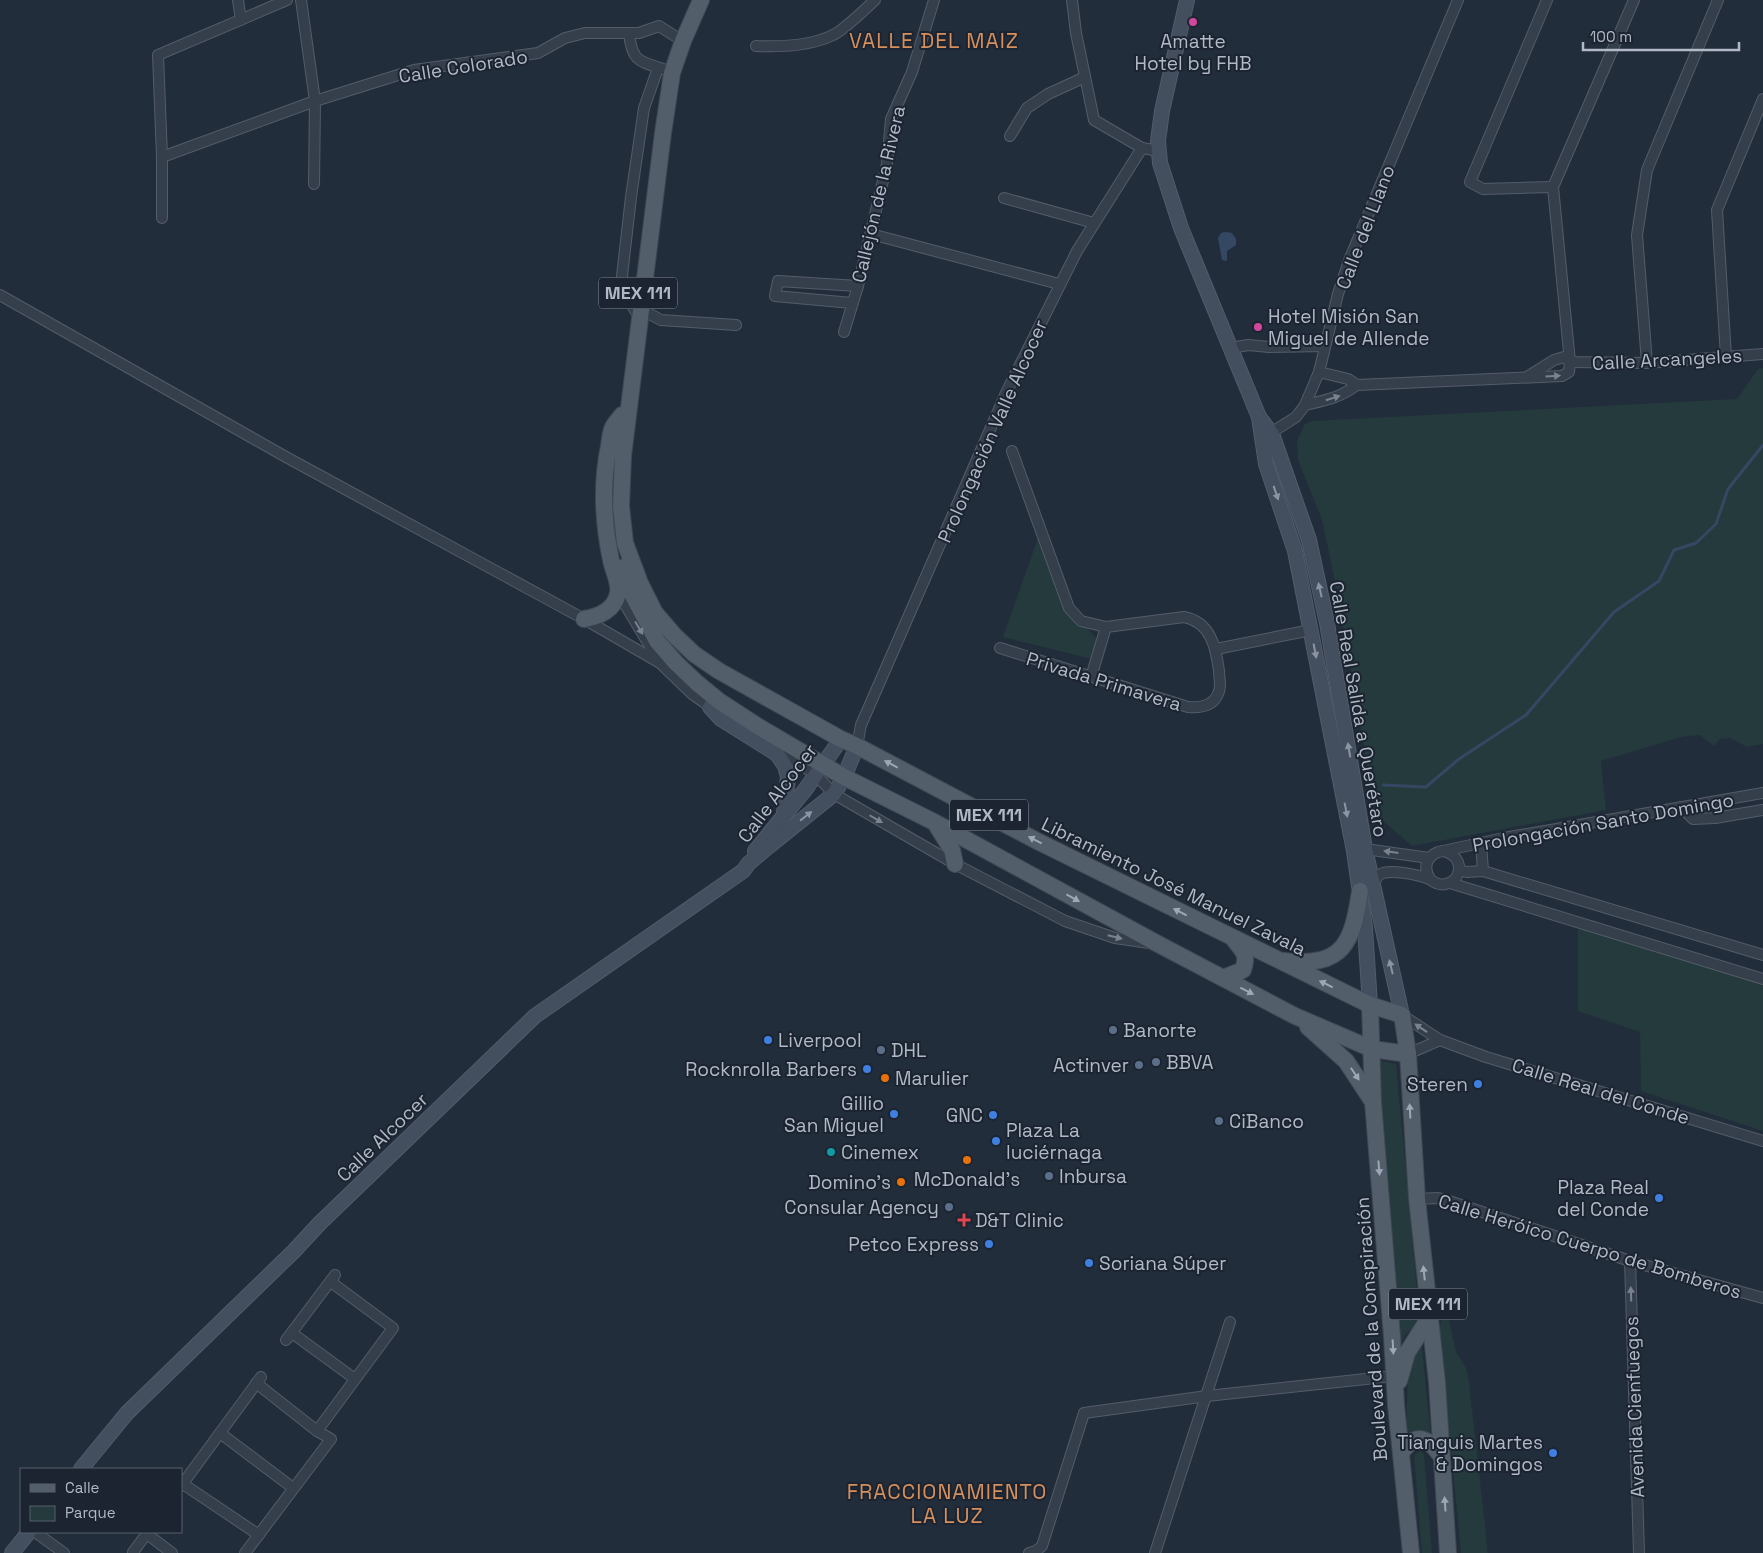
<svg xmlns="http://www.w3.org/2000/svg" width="1763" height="1553" viewBox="0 0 1763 1553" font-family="'Space Grotesk',sans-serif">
  <rect width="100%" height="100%" fill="#222d3b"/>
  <g fill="#243a3c">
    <polygon points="1763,368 1763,744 1747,747 1730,738 1720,739 1714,746 1700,735 1681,737 1601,761 1606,810 1412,846 1376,815 1336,586 1322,520 1298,460 1297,441 1305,424 1312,421 1737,399 1758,369"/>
    <polygon points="1038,538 1062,601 1098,640 1092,659 1003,637"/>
    <polygon points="1578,918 1763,973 1763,1131 1641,1091 1640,1032 1578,1011"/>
    <polygon points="1377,1060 1396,1064 1420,1323 1405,1335 1400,1346"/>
    <polygon points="1448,1316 1456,1352 1466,1368 1469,1382 1488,1553 1461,1553 1439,1327 1443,1317"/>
    <polygon points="1421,1336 1431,1439 1406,1440 1408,1369"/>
    <polygon points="1421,1451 1424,1455 1432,1553 1422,1553 1414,1456 1418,1452"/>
  </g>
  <polygon fill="#354863" points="1226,232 1232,233 1236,239 1236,245 1227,251 1227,261 1222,260 1218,238 1221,233"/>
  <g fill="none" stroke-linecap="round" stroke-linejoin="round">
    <polyline stroke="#354863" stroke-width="3" points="1383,785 1426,787 1459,759 1526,715 1614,612 1659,581 1674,550 1696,543 1716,524 1728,489 1763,445"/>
    <g stroke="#545c69" stroke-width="12">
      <g id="street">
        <polyline points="238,0 241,20"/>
        <polyline points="301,0 315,101 314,184"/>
        <polyline points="1072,0 1076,33 1094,120 1142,148 1159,151"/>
        <polyline points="1547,0 1470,182 1483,189 1553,187"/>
        <path d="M629 33C632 61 638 61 663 69"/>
        <path d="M756 46C780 47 811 46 833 35 844 30 865 9 875 0"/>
        <polyline points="1010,136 1027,108 1048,94 1085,77"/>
        <polyline points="162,157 315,101 414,70 538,53 565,38 585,33 639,33 659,26 678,38"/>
        <polyline points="1004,198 1094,223"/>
        <polyline points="162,218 162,157 158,55 287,0"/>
        <polyline points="871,234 1059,284"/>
        <polyline points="0,295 286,457 584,619 660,663"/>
        <polyline points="852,303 775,296 778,281 858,286"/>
        <polyline points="642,310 661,320 736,325"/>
        <polyline points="636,312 628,298 622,276 631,197 644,108 658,68"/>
        <polyline points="844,332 858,286 887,164 891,119 912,72 934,0"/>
        <polyline points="1231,348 1248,345 1269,347 1325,346"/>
        <polyline points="1726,357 1717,210 1763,99"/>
        <polyline points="1647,363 1637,235 1647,170 1718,0"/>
        <polyline points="1319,372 1348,379 1357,385"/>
        <polyline points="1527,377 1554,360 1564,357 1570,362 1647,363 1763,354"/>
        <path d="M1305 405C1327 400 1339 398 1357 385L1562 376 1569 372 1570 362 1553 187 1634 0"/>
        <polyline points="1266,436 1296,417 1305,405 1319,372 1338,294 1350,258 1458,0"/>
        <polyline points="618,593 660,663 692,694 715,710"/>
        <path d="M1000 648 1188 707C1200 708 1213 706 1218 694 1222 687 1219 679 1219 671 1216 648 1211 622 1184 617L1106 627 1081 621 1069 608 1012 451"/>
        <polyline points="1216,649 1311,630"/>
        <polyline points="1091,677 1106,627"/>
        <polyline points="774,746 816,775 834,794 955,864 1065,921 1115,938 1149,943"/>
        <polyline points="857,746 861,725 1006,393 1077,251 1142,148"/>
        <polyline points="1681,807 1693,819 1715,818 1763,810"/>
        <polyline points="1481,843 1483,871"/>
        <polyline points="1361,850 1365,849 1429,858"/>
        <polyline points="1459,870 1467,872 1483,871 1763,955"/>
        <path d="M1430 879C1423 868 1426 857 1438 852L1504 838 1763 793"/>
        <polyline points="1450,883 1763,979"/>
        <path d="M1373 884C1375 881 1377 877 1379 875 1388 868 1419 875 1429 879 1432 880 1433 882 1436 883 1444 887 1455 882 1458 874 1462 862 1454 853 1443 851"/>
        <polyline points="1402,1015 1440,1040 1486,1057 1763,1141"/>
        <polyline points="1408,1054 1440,1040"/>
        <polyline points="1417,1199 1438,1198 1446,1200 1630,1261 1763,1298"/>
        <polyline points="1630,1261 1639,1553"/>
        <polyline points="292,1333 355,1379"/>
        <polyline points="286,1340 335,1275"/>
        <polyline points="317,1431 393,1328 331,1282"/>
        <polyline points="220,1433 293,1488"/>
        <polyline points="183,1484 259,1535"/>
        <polyline points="181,1486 261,1377"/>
        <polyline points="35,1532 64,1553"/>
        <polyline points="147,1534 172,1553"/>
        <polyline points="133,1552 148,1532"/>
        <polyline points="245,1553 331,1439 317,1431 256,1383"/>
        <polyline points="1029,1553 1036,1551 1042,1546 1084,1413 1207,1396 1394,1376"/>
        <polyline points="1155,1553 1230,1322"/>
      </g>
    </g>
    <g stroke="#545c69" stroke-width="16">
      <g id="secondary">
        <polyline points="1187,0 1162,111 1158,141 1160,163 1181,228 1259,417 1272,434 1309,540 1327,623 1365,849 1402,1015"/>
        <polyline points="1259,417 1266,464 1295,551 1354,851 1365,928 1370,1005"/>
        <polyline points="710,707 721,719 777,754 785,766 788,777 784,813"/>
        <polyline points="755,851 805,790 841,739"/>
        <polyline points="81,1469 127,1413 294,1251 320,1223 535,1016 743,871 749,863 768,847 834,794 844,777 857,746"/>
        <polyline points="12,1553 29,1532"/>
      </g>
    </g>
    <g stroke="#3f4854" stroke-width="18">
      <g id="primary">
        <polyline points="701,0 683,41 672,73 663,133 623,456 621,506 625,543 640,583 655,613 674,635 694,654 719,671 841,739 857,746 1037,841 1370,1005 1402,1015 1408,1054 1417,1199 1437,1382 1448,1553"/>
        <polyline points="624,567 630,590 657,641 676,663 697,683 719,701 759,727 844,777 934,822 1160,945 1295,1016 1372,1049 1408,1054"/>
        <path d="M584 619C598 617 615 610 618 593 620 582 613 571 611 560 603 522 601 484 609 446 610 440 610 433 613 427 615 423 619 419 622 415"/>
        <polyline points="937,826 952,850 955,864"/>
        <path d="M1284 961C1344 967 1352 944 1360 891"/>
        <path d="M1223 978 1243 970C1248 955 1244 952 1235 941"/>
        <polyline points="1370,1005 1373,1102 1392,1336 1396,1405 1411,1553"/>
        <polyline points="1308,1027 1346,1061 1373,1102"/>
        <polyline points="1399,1381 1407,1353 1429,1318"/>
        <path d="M1401 1453C1416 1432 1427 1436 1441 1456"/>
      </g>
    </g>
    <use href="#street" stroke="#353f4b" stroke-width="10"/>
    <use href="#secondary" stroke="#434e5e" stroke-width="14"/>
    <use href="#primary" stroke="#535e6b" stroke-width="16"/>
  </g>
  <defs><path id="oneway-solid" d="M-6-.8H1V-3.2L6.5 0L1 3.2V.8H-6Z" transform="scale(1.25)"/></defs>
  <g fill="#79828f">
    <use href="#oneway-solid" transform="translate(1553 376) rotate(-3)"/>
    <use href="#oneway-solid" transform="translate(1333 398) rotate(-18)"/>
    <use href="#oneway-solid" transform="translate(639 628) rotate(59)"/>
    <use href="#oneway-solid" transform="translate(876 819) rotate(30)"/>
    <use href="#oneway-solid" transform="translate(1391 852) rotate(-172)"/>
    <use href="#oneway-solid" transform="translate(1115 937) rotate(14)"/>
    <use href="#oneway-solid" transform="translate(1421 1028) rotate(-146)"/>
    <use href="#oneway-solid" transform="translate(1631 1294) rotate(-92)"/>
  </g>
  <g fill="#8a94a2">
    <use href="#oneway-solid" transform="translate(1276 493) rotate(71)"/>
    <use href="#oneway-solid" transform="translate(1320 590) rotate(-103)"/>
    <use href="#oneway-solid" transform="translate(1315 651) rotate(79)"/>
    <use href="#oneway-solid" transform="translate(1349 750) rotate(-100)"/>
    <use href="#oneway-solid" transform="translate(1346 810) rotate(79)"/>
    <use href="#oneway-solid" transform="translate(806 816) rotate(-38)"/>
    <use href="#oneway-solid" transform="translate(1391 967) rotate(-104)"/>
  </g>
  <g fill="#9ea7b5">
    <use href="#oneway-solid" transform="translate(891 764) rotate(-152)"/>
    <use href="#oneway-solid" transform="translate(1035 840) rotate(-153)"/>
    <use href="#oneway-solid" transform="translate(1073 898) rotate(29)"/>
    <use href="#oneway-solid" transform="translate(1180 912) rotate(-153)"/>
    <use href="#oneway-solid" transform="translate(1326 984) rotate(-154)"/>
    <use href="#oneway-solid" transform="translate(1247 991) rotate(27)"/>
    <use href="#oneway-solid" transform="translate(1355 1074) rotate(56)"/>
    <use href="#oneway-solid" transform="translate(1410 1111) rotate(-93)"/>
    <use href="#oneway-solid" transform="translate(1379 1168) rotate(85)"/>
    <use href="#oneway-solid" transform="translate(1424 1273) rotate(-96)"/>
    <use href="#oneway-solid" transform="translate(1393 1347) rotate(87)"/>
    <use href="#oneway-solid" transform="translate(1445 1504) rotate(-94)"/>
  </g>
  <g fill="#d1479c" stroke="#1b2430" stroke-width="2">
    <circle cx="1193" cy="22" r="5"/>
    <circle cx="1258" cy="327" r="5"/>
  </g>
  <g fill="#5c6f8a" stroke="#1b2430" stroke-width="2">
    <circle cx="1113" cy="1030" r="5"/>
    <circle cx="881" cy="1050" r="5"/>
    <circle cx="1156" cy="1062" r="5"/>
    <circle cx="1139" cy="1065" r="5"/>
    <circle cx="1219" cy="1121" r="5"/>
    <circle cx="1049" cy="1176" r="5"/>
    <circle cx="949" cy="1207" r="5"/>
  </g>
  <g fill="#3f7fe0" stroke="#1b2430" stroke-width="2">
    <circle cx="768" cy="1040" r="5"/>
    <circle cx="867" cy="1069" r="5"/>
    <circle cx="1478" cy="1084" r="5"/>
    <circle cx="894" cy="1114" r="5"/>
    <circle cx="993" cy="1115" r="5"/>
    <circle cx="996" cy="1141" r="5"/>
    <circle cx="1659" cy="1198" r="5"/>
    <circle cx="989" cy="1244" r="5"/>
    <circle cx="1089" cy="1263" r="5"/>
    <circle cx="1553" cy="1453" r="5"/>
  </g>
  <g fill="#e8710a" stroke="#1b2430" stroke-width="2">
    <circle cx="885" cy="1078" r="5"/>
    <circle cx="967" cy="1160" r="5"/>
    <circle cx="901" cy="1182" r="5"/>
  </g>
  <circle fill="#0f9aa8" stroke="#1b2430" stroke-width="2" cx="831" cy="1152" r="5"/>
  <path fill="#e0444e" stroke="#1b2430" stroke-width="2" d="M961.5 1212.5h5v5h5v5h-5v5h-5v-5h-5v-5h5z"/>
  <g text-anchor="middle" stroke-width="4" stroke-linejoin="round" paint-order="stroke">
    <g fill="#1b2430" stroke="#848c9a" stroke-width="1">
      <rect x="599" y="277.5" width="78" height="31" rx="4"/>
      <rect x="950" y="799.5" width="78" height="31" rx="4"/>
      <rect x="1389" y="1288.5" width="78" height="31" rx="4"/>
    </g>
    <g font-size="18" font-weight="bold" fill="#b1b9c7">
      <text x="638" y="299">MEX 111</text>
      <text x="989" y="821">MEX 111</text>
      <text x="1428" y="1310">MEX 111</text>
    </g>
    <g font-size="19" fill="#b1b9c7" stroke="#1b2430" text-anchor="start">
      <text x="1193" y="48" text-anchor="middle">Amatte<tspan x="1193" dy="22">Hotel by FHB</tspan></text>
      <text x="1268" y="323">Hotel Misión San<tspan x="1268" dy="22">Miguel de Allende</tspan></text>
      <text x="1123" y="1037">Banorte</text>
      <text x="778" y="1047">Liverpool</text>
      <text x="891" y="1057">DHL</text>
      <text x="1166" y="1069">BBVA</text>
      <text x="1129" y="1072" text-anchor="end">Actinver</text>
      <text x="857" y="1076" text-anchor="end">Rocknrolla Barbers</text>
      <text x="895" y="1085">Marulier</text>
      <text x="1468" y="1091" text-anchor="end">Steren</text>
      <text x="884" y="1110" text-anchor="end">Gillio<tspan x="884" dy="22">San Miguel</tspan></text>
      <text x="983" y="1122" text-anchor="end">GNC</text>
      <text x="1229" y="1128">CiBanco</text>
      <text x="1006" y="1137">Plaza La<tspan x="1006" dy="22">luciérnaga</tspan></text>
      <text x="841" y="1159">Cinemex</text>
      <text x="1059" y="1183">Inbursa</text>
      <text x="967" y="1186" text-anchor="middle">McDonald's</text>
      <text x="891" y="1189" text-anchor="end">Domino's</text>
      <text x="1649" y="1194" text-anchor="end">Plaza Real<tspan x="1649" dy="22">del Conde</tspan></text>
      <text x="939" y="1214" text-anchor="end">Consular Agency</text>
      <text x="975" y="1227">D&amp;T Clinic</text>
      <text x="979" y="1251" text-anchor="end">Petco Express</text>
      <text x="1099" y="1270">Soriana Súper</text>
      <text x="1543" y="1449" text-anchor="end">Tianguis Martes<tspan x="1543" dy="22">&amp; Domingos</tspan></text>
    </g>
    <g font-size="19" fill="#b1b9c7" stroke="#1b2430">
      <text transform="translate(463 66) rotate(-9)" y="7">Calle Colorado</text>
      <text transform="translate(878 194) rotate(-77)" y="7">Callejón de la Rivera</text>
      <text transform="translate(1365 227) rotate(-69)" y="7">Calle del Llano</text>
      <text transform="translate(1667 359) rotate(-3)" y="7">Calle Arcangeles</text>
      <text transform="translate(992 431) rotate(-66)" y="7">Prolongación Valle Alcocer</text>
      <text transform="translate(1104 681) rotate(17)" y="7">Privada Primavera</text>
      <text transform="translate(1359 709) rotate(80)" y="7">Calle Real Salida a Querétaro</text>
      <text transform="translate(777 793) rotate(-53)" y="7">Calle Alcocer</text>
      <text transform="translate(1603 822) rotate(-10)" y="7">Prolongación Santo Domingo</text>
      <text transform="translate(1174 886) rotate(26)" y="7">Libramiento José Manuel Zavala</text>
      <text transform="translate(1601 1091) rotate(17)" y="7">Calle Real del Conde</text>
      <text transform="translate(382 1137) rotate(-44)" y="7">Calle Alcocer</text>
      <text transform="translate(1590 1246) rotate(17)" y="7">Calle Heróico Cuerpo de Bomberos</text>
      <text transform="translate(1371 1329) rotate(-94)" y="7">Boulevard de la Conspiración</text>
      <text transform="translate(1634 1407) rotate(-92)" y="7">Avenida Cienfuegos</text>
    </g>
    <g font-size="21" letter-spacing="1" fill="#d6905d" stroke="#1b2430">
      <text x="934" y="48">VALLE DEL MAIZ</text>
      <text x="947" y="1499">FRACCIONAMIENTO<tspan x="947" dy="24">LA LUZ</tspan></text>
    </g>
  </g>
  <rect x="20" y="1468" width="162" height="65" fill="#1b2430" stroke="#57606c"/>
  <rect x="30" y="1484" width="25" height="8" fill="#535e6b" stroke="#57606c"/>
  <text x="65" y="1493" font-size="15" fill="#b1b9c7">Calle</text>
  <rect x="30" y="1506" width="25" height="15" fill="#243a3c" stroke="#57606c"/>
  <text x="65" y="1518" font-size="15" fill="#b1b9c7">Parque</text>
  <path d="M1583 42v8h156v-8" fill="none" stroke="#b1b9c7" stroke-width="2.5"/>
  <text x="1590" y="42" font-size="15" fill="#b1b9c7" stroke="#1b2430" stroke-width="4" paint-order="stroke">100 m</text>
</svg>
